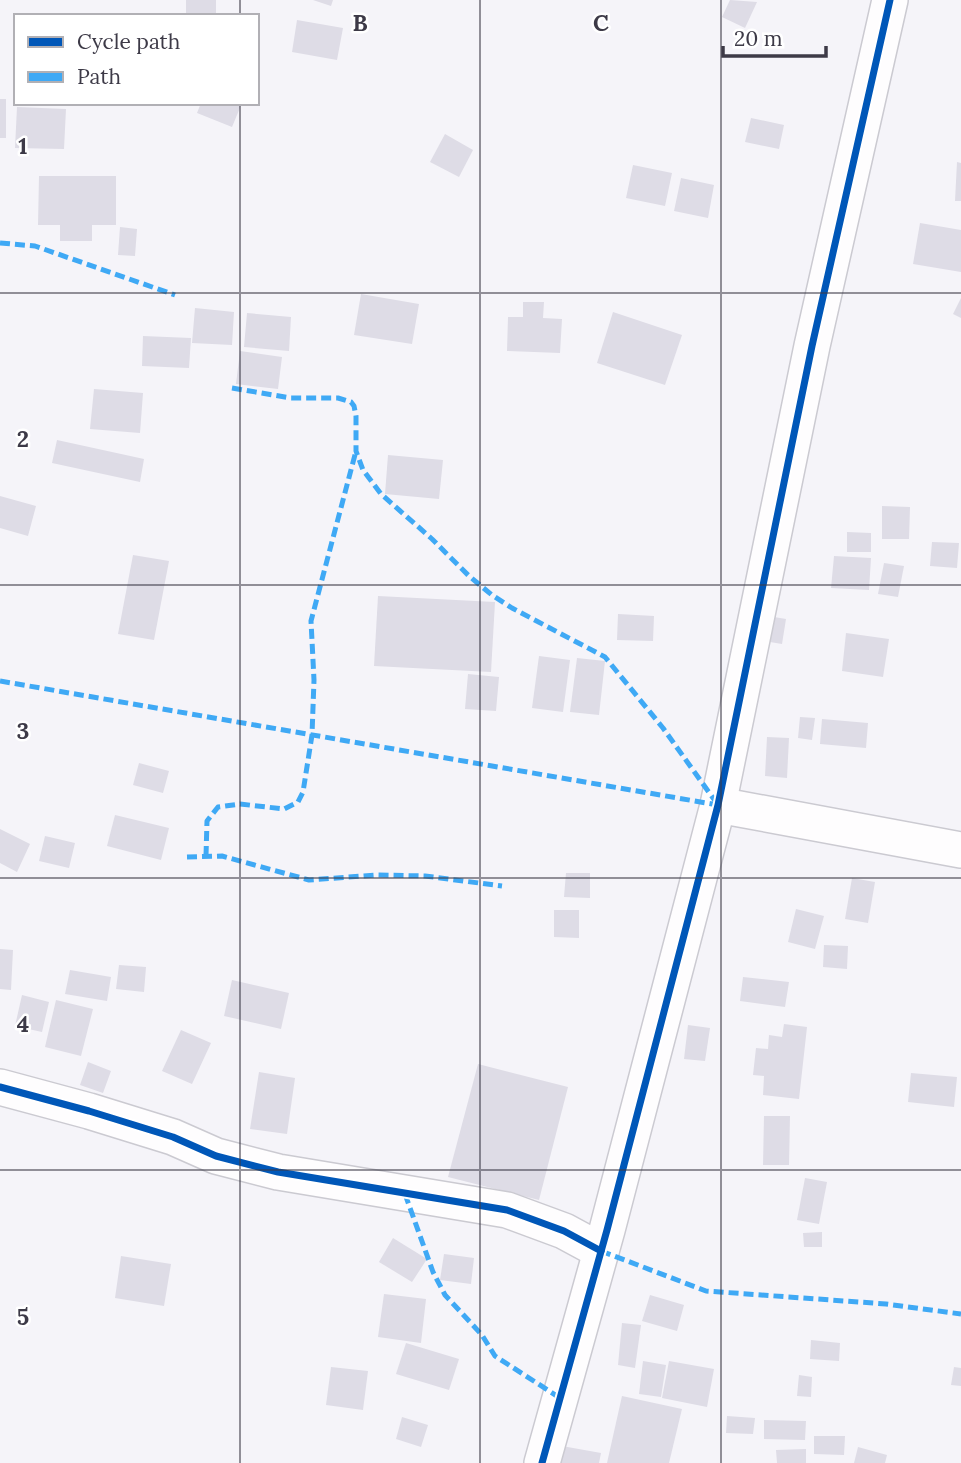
<svg xmlns="http://www.w3.org/2000/svg" width="961" height="1463" viewBox="0 0 961 1463" font-family="Lora,serif">
  <rect width="100%" height="100%" fill="#f5f4f9"/>
  <g fill="#dedce6">
    <rect x="186" y="0" width="30" height="16"/>
    <polygon points="313,0 333,0 331,6"/>
    <polygon points="730,0 757,2 745,28 722,17"/>
    <polygon points="297,20 343,28 337,60 292,52"/>
    <rect x="0" y="99" width="6" height="39"/>
    <polygon points="201,103 242,103 232,127 197,113"/>
    <polygon points="17,107 66,109 64,149 15,148"/>
    <polygon points="751,118 784,125 779,149 745,142"/>
    <polygon points="445,134 473,150 459,177 430,162"/>
    <polygon points="957,162 961,163 961,201 955,201"/>
    <polygon points="633,165 672,173 665,206 626,198"/>
    <polygon points="39,176 116,176 116,225 92,225 92,241 60,241 60,225 38,225"/>
    <polygon points="681,178 714,185 708,218 674,211"/>
    <polygon points="920,223 961,230 961,272 913,264"/>
    <polygon points="120,227 137,229 135,256 118,255"/>
    <polygon points="361,294 419,304 412,344 354,335"/>
    <polygon points="961,298 961,318 953,314"/>
    <polygon points="523,302 544,302 543,318 562,319 560,353 507,351 508,317 523,317"/>
    <polygon points="195,308 234,312 232,345 192,343"/>
    <polygon points="613,312 682,335 665,385 597,363"/>
    <polygon points="247,313 291,317 289,351 244,347"/>
    <polygon points="143,336 191,338 189,368 142,366"/>
    <polygon points="240,351 282,357 278,389 236,384"/>
    <polygon points="94,389 143,393 140,433 90,429"/>
    <polygon points="57,440 144,459 140,482 52,463"/>
    <polygon points="388,455 443,460 439,499 385,494"/>
    <polygon points="0,496 36,506 28,536 0,528"/>
    <polygon points="882,506 910,507 909,539 882,539"/>
    <polygon points="847,532 871,533 871,552 847,552"/>
    <polygon points="932,542 959,543 957,568 930,566"/>
    <polygon points="133,555 169,561 154,640 118,634"/>
    <polygon points="834,556 871,558 869,590 831,588"/>
    <polygon points="884,563 904,566 898,597 878,594"/>
    <polygon points="378,596 495,602 491,672 374,666"/>
    <polygon points="618,614 654,616 653,641 617,640"/>
    <polygon points="774,617 786,619 782,644 770,642"/>
    <polygon points="846,633 889,639 883,677 842,671"/>
    <polygon points="539,656 570,660 563,712 532,708"/>
    <polygon points="577,658 605,661 599,715 570,712"/>
    <polygon points="468,674 499,677 496,711 465,709"/>
    <polygon points="800,717 815,718 812,740 798,738"/>
    <polygon points="822,719 868,723 866,748 820,744"/>
    <polygon points="767,737 789,738 787,778 765,776"/>
    <polygon points="139,763 169,771 163,793 133,785"/>
    <polygon points="115,815 169,828 161,860 107,846"/>
    <polygon points="0,829 30,844 17,872 0,863"/>
    <polygon points="45,836 75,843 69,868 39,861"/>
    <polygon points="566,873 590,873 590,898 564,897"/>
    <polygon points="852,878 875,882 868,923 845,919"/>
    <polygon points="796,909 824,916 815,949 788,942"/>
    <polygon points="554,910 579,910 579,938 554,937"/>
    <polygon points="824,945 848,946 847,969 823,967"/>
    <polygon points="0,949 13,950 11,990 0,989"/>
    <polygon points="119,965 146,967 144,992 116,989"/>
    <polygon points="70,970 111,977 107,1001 65,994"/>
    <polygon points="743,977 789,982 785,1007 740,1001"/>
    <polygon points="232,980 289,993 281,1029 224,1016"/>
    <polygon points="22,995 49,1002 42,1032 15,1026"/>
    <polygon points="56,1000 93,1009 81,1056 45,1047"/>
    <polygon points="784,1024 807,1027 799,1099 763,1095 764,1076 753,1075 756,1048 768,1049 769,1035 782,1037"/>
    <polygon points="688,1025 710,1028 705,1061 684,1059"/>
    <polygon points="181,1030 211,1043 192,1084 162,1071"/>
    <polygon points="88,1062 111,1071 103,1093 80,1085"/>
    <polygon points="478,1064 568,1087 539,1200 448,1177"/>
    <polygon points="259,1072 295,1078 287,1134 250,1129"/>
    <polygon points="911,1073 957,1077 954,1107 908,1102"/>
    <polygon points="764,1116 790,1116 789,1165 763,1165"/>
    <polygon points="805,1178 827,1182 819,1224 797,1220"/>
    <polygon points="822,1232 822,1247 804,1247 803,1233"/>
    <polygon points="393,1238 427,1259 412,1282 379,1262"/>
    <polygon points="444,1254 474,1258 471,1284 440,1280"/>
    <polygon points="121,1256 171,1264 164,1306 115,1298"/>
    <polygon points="384,1294 426,1299 421,1343 378,1337"/>
    <polygon points="650,1295 684,1305 677,1331 642,1321"/>
    <polygon points="622,1323 641,1325 635,1368 618,1365"/>
    <polygon points="811,1340 840,1343 839,1361 810,1359"/>
    <polygon points="406,1343 459,1359 449,1390 396,1374"/>
    <polygon points="643,1361 666,1365 661,1397 639,1394"/>
    <polygon points="669,1361 714,1369 707,1407 662,1398"/>
    <polygon points="331,1367 368,1371 363,1410 326,1405"/>
    <polygon points="954,1367 961,1368 961,1386 951,1385"/>
    <polygon points="799,1375 812,1377 811,1397 797,1396"/>
    <polygon points="622,1396 682,1409 669,1463 607,1463"/>
    <polygon points="727,1416 755,1418 753,1434 726,1433"/>
    <polygon points="402,1417 428,1425 421,1447 396,1439"/>
    <polygon points="764,1420 806,1421 805,1440 764,1439"/>
    <polygon points="814,1436 845,1436 844,1455 814,1454"/>
    <polygon points="562,1446 601,1453 599,1463 559,1463"/>
    <polygon points="858,1447 887,1455 885,1463 854,1463"/>
    <polygon points="806,1449 806,1463 777,1463 776,1450"/>
  </g>
  <g fill="none" stroke-linecap="round" stroke-linejoin="round">
    <g stroke="#cbcad1" stroke-width="38">
      <g id="minor">
        <polyline points="718,805 961,850"/>
        <polyline points="0,1087 89,1111 173,1137 216,1156 278,1172 507,1210 564,1231 601,1251"/>
        <polyline points="542,1463 607,1230 718,805 812,346 890,0"/>
      </g>
    </g>
    <use href="#minor" stroke="#fefdfe" stroke-width="35"/>
    <g stroke="#3fa9f5" stroke-width="5" stroke-dasharray="10 5" stroke-linecap="butt">
      <polyline points="0,243 35,246 175,295"/>
      <polyline points="232,388 291,398 338,398 351,402 354,406 356,416 356,451 363,470 381,494 432,539 469,576 492,595 512,608 605,657 663,728 718,805"/>
      <polyline points="0,681 718,805"/>
      <polyline points="206,856 207,821 218,807 240,804 284,809 298,802 303,792 312,735 314,680 311,621 356,451"/>
      <polyline points="187,857 222,856 309,880 377,875 425,876 502,886"/>
      <polyline points="405,1194 433,1272 445,1295 482,1335 495,1356 560,1398"/>
      <polyline points="601,1251 706,1291 886,1304 961,1314"/>
    </g>
    <g stroke="#fff" stroke-width="11">
      <g id="cycleway">
        <polyline points="0,1087 89,1111 173,1137 216,1156 278,1172 507,1210 564,1231 601,1251"/>
        <polyline points="542,1463 607,1230 718,805 812,346 890,0"/>
      </g>
    </g>
    <use href="#cycleway" stroke="#0057b8" stroke-width="7"/>
  </g>
  <path fill="none" stroke="#3d3a47" stroke-width="2" stroke-opacity="0.55" d="M240 0V16M480 0V1463M721 0V1463M240 103V1463M0 293H961M0 585H961M0 878H961M0 1170H961"/>
  <g font-size="23" text-anchor="middle" font-weight="bold" fill="#3d3a47" stroke="#fff" stroke-width="5" stroke-linejoin="round" paint-order="stroke">
    <text x="360" y="31">B</text>
    <text x="601" y="31">C</text>
    <text x="23" y="154">1</text>
    <text x="23" y="447">2</text>
    <text x="23" y="739">3</text>
    <text x="23" y="1032">4</text>
    <text x="23" y="1325">5</text>
  </g>
  <rect x="14" y="14" width="245" height="91" fill="#ffffff" stroke="#b1b0b5" stroke-width="2"/>
  <rect x="28" y="37" width="35" height="10" fill="#0057b8" stroke="#b1b0b5" stroke-width="2"/>
  <text x="77" y="49" font-size="21" fill="#3d3a47">Cycle path</text>
  <rect x="28" y="72" width="35" height="10" fill="#3fa9f5" stroke="#b1b0b5" stroke-width="2"/>
  <text x="77" y="84" font-size="21" fill="#3d3a47">Path</text>
  <path d="M723 46v10h103v-10" fill="none" stroke="#3d3a47" stroke-width="3.5"/>
  <text x="734" y="46" font-size="21" fill="#3d3a47" stroke="#ffffff" stroke-width="5" paint-order="stroke">20 m</text>
</svg>
